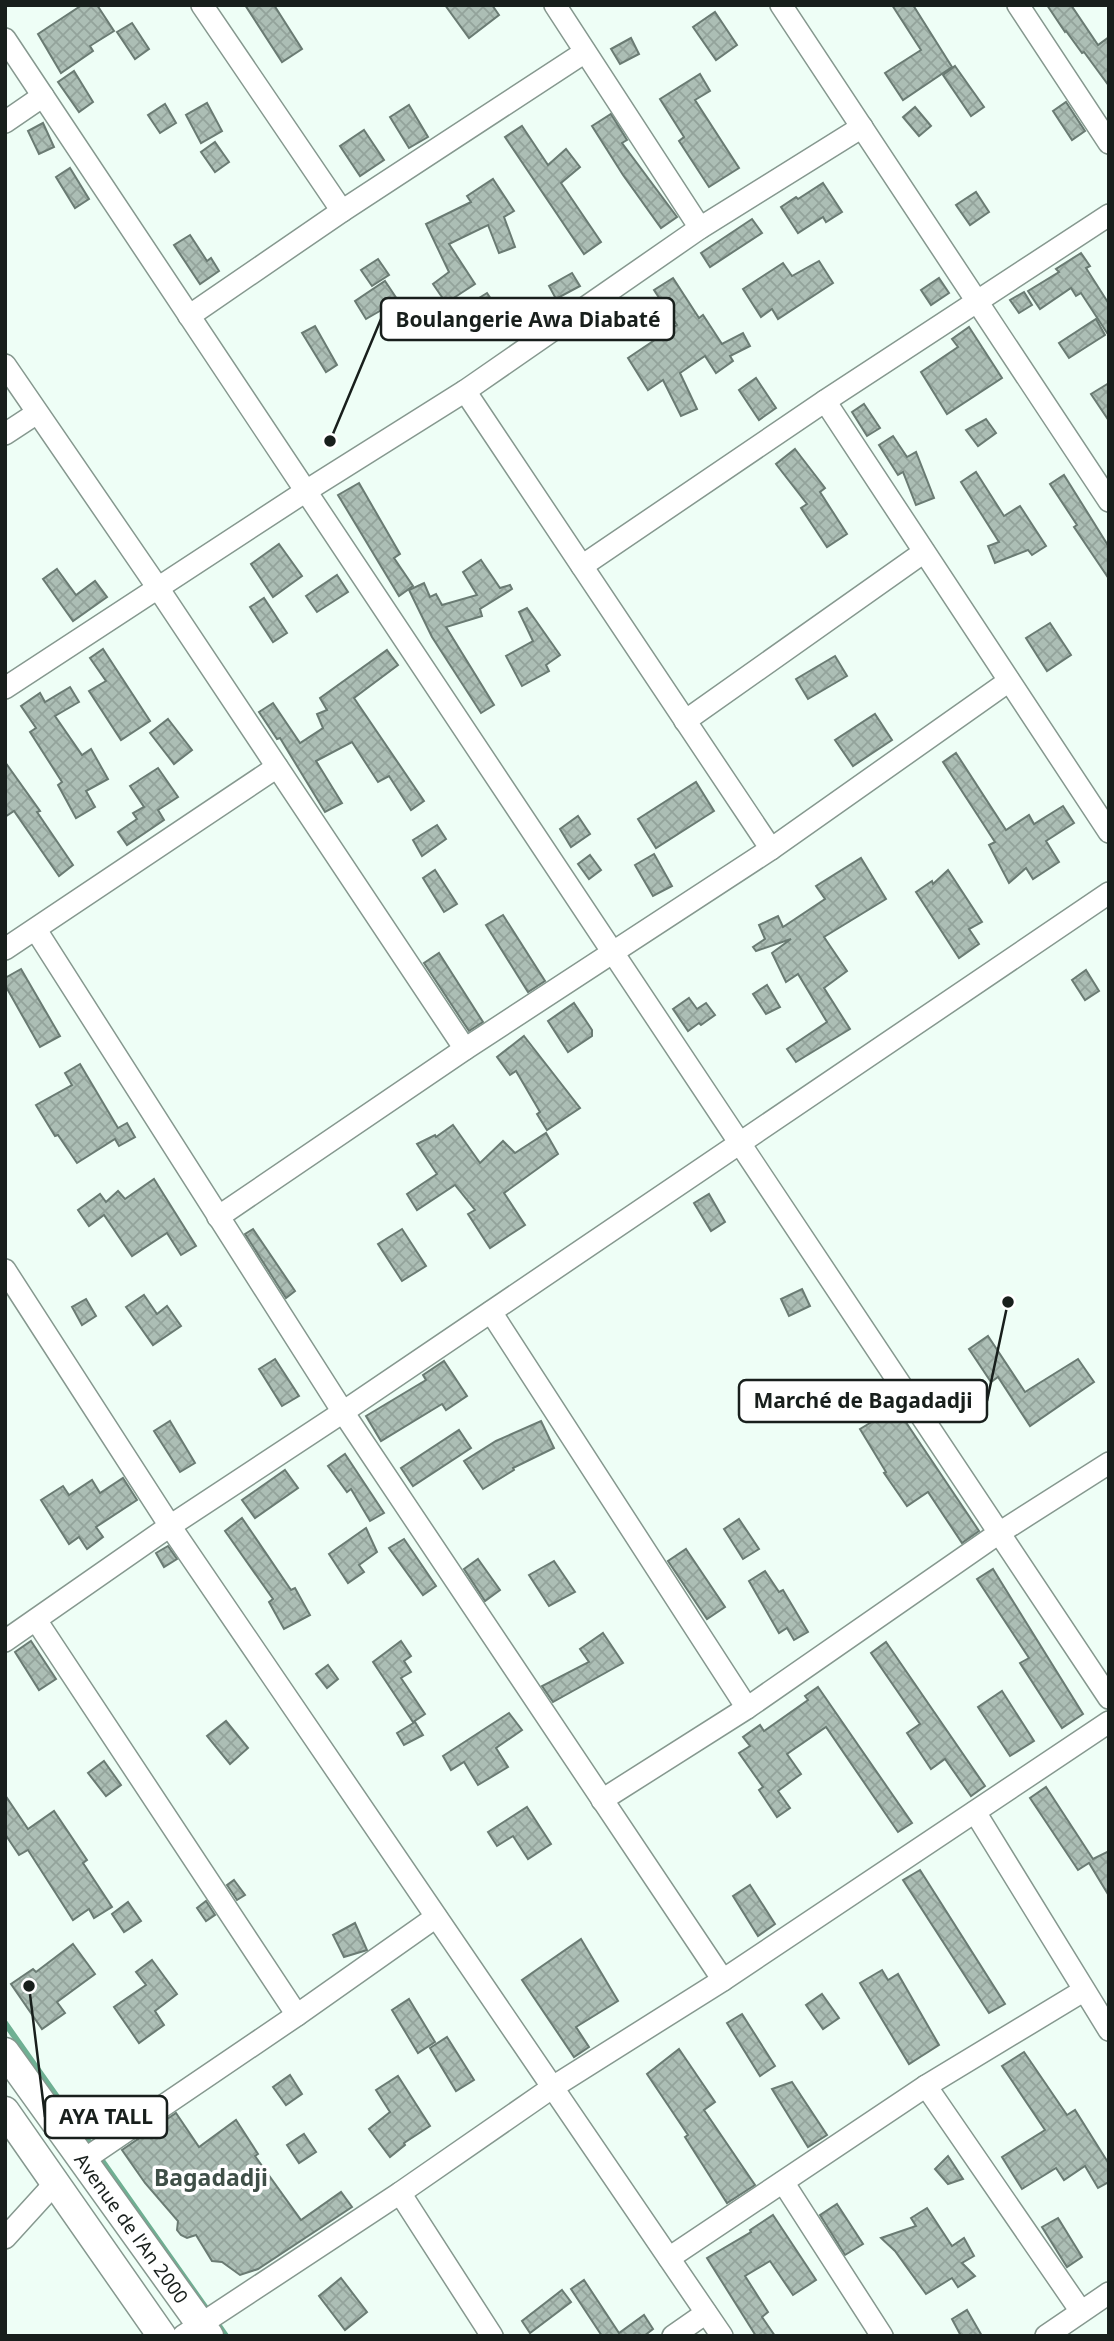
<svg xmlns="http://www.w3.org/2000/svg" width="1114" height="2341" viewBox="0 0 1114 2341" font-family="'Noto Sans',sans-serif">
  <defs>
    <pattern id="building-cross-hatch" width="8" height="8" patternUnits="userSpaceOnUse" patternTransform="scale(1.75)"><rect width="8" height="8" fill="#acbeb5"/><path d="M0 0l8 8M0 8l8-8" fill="none" stroke="#93a39b"/></pattern>
  </defs>
  <rect width="100%" height="100%" fill="#eefef6"/>
  <g fill="none" stroke-linecap="round" stroke-linejoin="round">
    <g stroke="#6eb093" stroke-width="6">
      <polyline points="5,2023 208,2311"/>
      <polyline points="217,2323 226,2336"/>
    </g>
  </g>
  <g fill="url(#building-cross-hatch)" stroke="#6a7b73" stroke-width="2">
    <polygon points="82,5 97,5 114,31 90,46 93,51 61,73 38,34"/>
    <polygon points="245,5 274,5 302,49 282,62"/>
    <polygon points="445,5 492,5 499,15 469,38"/>
    <polygon points="892,5 913,5 952,67 903,100 885,73 921,50"/>
    <polygon points="1047,5 1071,5 1098,45 1109,37 1109,86 1084,52 1082,53 1066,31 1065,32"/>
    <polygon points="715,12 737,45 716,60 693,27"/>
    <polygon points="132,23 149,49 135,59 117,32"/>
    <polygon points="631,38 639,54 620,64 611,49"/>
    <polygon points="955,66 984,107 971,116 943,75"/>
    <polygon points="74,71 93,102 79,112 58,82"/>
    <polygon points="700,74 710,91 695,100 739,168 709,187 679,141 684,137 660,99"/>
    <polygon points="1066,102 1085,131 1072,140 1053,111"/>
    <polygon points="207,103 222,131 201,143 186,115"/>
    <polygon points="165,104 176,123 160,133 148,115"/>
    <polygon points="409,105 428,137 409,148 390,117"/>
    <polygon points="915,107 931,126 919,136 903,117"/>
    <polygon points="611,114 627,140 622,143 677,217 661,228 623,175 592,126"/>
    <polygon points="43,123 54,147 39,154 28,131"/>
    <polygon points="522,126 548,165 566,149 580,167 561,183 601,242 584,254 505,137"/>
    <polygon points="364,130 384,160 360,176 340,146"/>
    <polygon points="215,142 229,162 215,172 201,152"/>
    <polygon points="70,168 89,199 75,208 56,177"/>
    <polygon points="493,179 514,211 504,217 515,247 499,253 488,225 449,244 475,284 446,303 433,284 449,272 426,224 471,202 467,196"/>
    <polygon points="823,183 842,212 826,222 823,217 798,233 781,207 796,197 798,199"/>
    <polygon points="976,192 989,212 970,225 956,205"/>
    <polygon points="752,219 762,233 710,267 701,253"/>
    <polygon points="190,235 207,261 211,258 219,271 200,284 174,245"/>
    <polygon points="1081,253 1090,266 1086,268 1109,304 1109,336 1081,293 1076,296 1071,288 1040,309 1028,291 1059,272 1056,269"/>
    <polygon points="378,259 389,275 372,286 361,270"/>
    <polygon points="819,261 833,283 778,319 772,309 761,317 743,289 783,263 792,276"/>
    <polygon points="572,273 580,286 556,299 549,286"/>
    <polygon points="673,278 699,318 703,315 722,344 743,333 750,346 730,356 733,361 716,373 705,356 680,373 697,409 681,416 663,380 648,390 628,358 677,325 654,290"/>
    <polygon points="939,278 949,293 931,305 921,290"/>
    <polygon points="385,281 411,320 398,328 385,308 366,319 355,301"/>
    <polygon points="1024,292 1032,305 1019,313 1010,300"/>
    <polygon points="487,293 510,327 493,338 471,303"/>
    <polygon points="1096,319 1105,335 1069,358 1059,343"/>
    <polygon points="315,326 337,365 326,372 302,333"/>
    <polygon points="969,327 1002,378 947,414 921,372 958,347 952,339"/>
    <polygon points="756,378 776,408 759,420 739,390"/>
    <polygon points="1109,383 1109,421 1091,394"/>
    <polygon points="864,404 880,428 867,436 852,412"/>
    <polygon points="986,419 996,433 978,446 966,430"/>
    <polygon points="893,436 907,457 916,452 934,498 916,505 903,472 898,475 879,445"/>
    <polygon points="795,449 825,488 820,492 847,534 827,547 801,508 807,504 776,464"/>
    <polygon points="976,472 1004,516 1020,506 1046,546 1032,555 1028,550 995,563 988,546 999,542 961,482"/>
    <polygon points="1064,475 1109,547 1109,579 1074,527 1077,525 1050,484"/>
    <polygon points="359,483 400,554 394,558 413,586 399,596 338,495"/>
    <polygon points="279,544 302,576 273,597 251,564"/>
    <polygon points="481,560 500,588 510,585 512,589 480,609 482,616 446,627 494,705 481,713 432,637 409,590 424,583 430,597 436,594 442,605 477,595 463,572"/>
    <polygon points="57,569 76,595 95,581 107,597 73,621 43,579"/>
    <polygon points="337,575 348,592 317,612 306,596"/>
    <polygon points="264,598 287,633 273,642 250,607"/>
    <polygon points="527,608 560,655 546,665 549,671 522,686 506,656 533,641 519,612"/>
    <polygon points="1050,623 1071,655 1047,671 1026,638"/>
    <polygon points="103,649 150,721 121,740 89,691 106,681 90,658"/>
    <polygon points="387,650 398,665 354,698 424,801 411,810 389,776 378,782 352,742 316,761 342,803 325,812 280,738 277,739 259,712 273,703 300,743 323,728 317,714 327,710 320,698"/>
    <polygon points="835,656 847,676 808,699 796,679"/>
    <polygon points="70,687 79,702 55,716 82,755 91,749 108,779 86,791 95,807 76,818 58,785 62,782 30,732 36,728 21,706 40,693 45,702"/>
    <polygon points="875,714 892,740 853,766 835,740"/>
    <polygon points="168,719 192,750 174,764 150,733"/>
    <polygon points="956,753 1006,830 1029,815 1034,824 1063,806 1074,823 1046,841 1059,862 1033,879 1026,868 1009,883 989,845 995,842 943,762"/>
    <polygon points="5,762 40,811 37,812 73,865 59,876 14,811 5,817"/>
    <polygon points="158,768 178,797 158,810 164,820 127,845 118,832 137,819 133,813 144,807 130,786"/>
    <polygon points="696,782 714,811 656,848 638,819"/>
    <polygon points="578,816 590,834 571,847 560,829"/>
    <polygon points="437,825 446,839 422,856 413,840"/>
    <polygon points="654,854 672,886 653,896 635,865"/>
    <polygon points="590,855 601,870 589,879 578,864"/>
    <polygon points="861,858 886,899 824,937 847,971 824,988 850,1029 796,1062 787,1049 827,1022 798,974 786,982 772,953 791,939 756,951 753,947 765,939 759,925 778,916 783,927 825,899 816,886"/>
    <polygon points="435,870 457,904 444,912 423,878"/>
    <polygon points="948,870 982,922 969,929 979,944 959,958 916,892 932,881 933,884"/>
    <polygon points="503,915 545,981 528,992 486,925"/>
    <polygon points="439,953 483,1022 469,1031 424,963"/>
    <polygon points="21,969 60,1036 40,1047 5,985 5,978"/>
    <polygon points="1086,970 1099,991 1085,1000 1072,980"/>
    <polygon points="767,985 780,1007 766,1014 753,994"/>
    <polygon points="689,998 697,1009 706,1003 715,1015 701,1025 699,1023 688,1031 673,1009"/>
    <polygon points="574,1003 592,1030 592,1036 568,1052 548,1021"/>
    <polygon points="524,1036 580,1108 547,1130 537,1114 540,1112 516,1071 510,1075 497,1057"/>
    <polygon points="80,1064 118,1128 127,1123 135,1137 119,1146 115,1139 77,1163 58,1135 55,1136 36,1105 72,1085 65,1073"/>
    <polygon points="453,1125 480,1163 503,1141 515,1153 546,1133 558,1154 504,1193 525,1225 490,1248 468,1214 475,1210 455,1185 417,1210 407,1194 437,1174 417,1144 435,1135 436,1137"/>
    <polygon points="154,1179 196,1246 181,1255 167,1233 132,1256 104,1215 89,1226 78,1210 100,1194 106,1202 118,1191 125,1199"/>
    <polygon points="709,1194 725,1222 711,1231 694,1203"/>
    <polygon points="253,1229 295,1291 286,1298 245,1234"/>
    <polygon points="402,1229 426,1266 402,1281 378,1244"/>
    <polygon points="802,1289 810,1306 789,1316 781,1299"/>
    <polygon points="144,1295 157,1314 167,1306 181,1326 153,1345 126,1307"/>
    <polygon points="86,1299 96,1316 82,1325 72,1307"/>
    <polygon points="988,1336 1025,1392 1078,1359 1094,1382 1030,1426 998,1377 991,1382 969,1349"/>
    <polygon points="275,1359 299,1396 282,1406 259,1369"/>
    <polygon points="444,1361 467,1396 446,1410 442,1404 381,1441 366,1416 426,1380 423,1375"/>
    <polygon points="897,1409 979,1531 962,1543 928,1492 907,1506 884,1473 886,1472 860,1429 875,1420 877,1422"/>
    <polygon points="170,1421 195,1463 180,1472 154,1431"/>
    <polygon points="541,1421 554,1448 513,1468 514,1470 483,1489 464,1461 496,1441"/>
    <polygon points="459,1430 471,1448 413,1486 401,1468"/>
    <polygon points="345,1454 384,1513 370,1521 351,1489 347,1492 328,1466"/>
    <polygon points="285,1470 298,1488 255,1518 242,1500"/>
    <polygon points="123,1478 137,1500 96,1527 103,1537 87,1549 79,1537 69,1544 41,1500 63,1486 69,1495 92,1480 100,1493"/>
    <polygon points="242,1518 291,1590 295,1588 310,1615 284,1629 269,1602 273,1599 225,1531"/>
    <polygon points="739,1519 759,1549 743,1559 724,1529"/>
    <polygon points="366,1528 377,1552 359,1565 364,1572 348,1583 329,1554"/>
    <polygon points="404,1539 436,1586 423,1595 389,1548"/>
    <polygon points="168,1546 177,1559 164,1567 156,1553"/>
    <polygon points="686,1549 725,1607 707,1619 668,1561"/>
    <polygon points="478,1559 500,1590 485,1601 464,1569"/>
    <polygon points="554,1561 575,1592 549,1606 529,1575"/>
    <polygon points="993,1569 1083,1714 1062,1728 1020,1663 1029,1658 977,1579"/>
    <polygon points="765,1571 779,1592 783,1590 808,1632 794,1640 787,1628 779,1633 749,1581"/>
    <polygon points="603,1633 623,1663 553,1702 542,1686 589,1662 580,1649"/>
    <polygon points="31,1641 56,1679 39,1690 15,1652"/>
    <polygon points="401,1641 411,1656 404,1661 411,1672 401,1678 425,1714 413,1722 373,1662"/>
    <polygon points="886,1642 985,1786 971,1796 945,1759 931,1769 907,1733 920,1724 871,1653"/>
    <polygon points="328,1665 338,1679 327,1688 316,1674"/>
    <polygon points="818,1687 912,1823 898,1832 826,1727 787,1754 801,1774 778,1791 790,1808 777,1817 759,1790 763,1787 739,1753 750,1746 743,1737 760,1725 764,1731 808,1700 805,1696"/>
    <polygon points="1002,1691 1034,1741 1010,1756 978,1707"/>
    <polygon points="509,1713 522,1730 496,1748 508,1767 478,1785 464,1762 451,1770 443,1756"/>
    <polygon points="226,1721 248,1748 230,1764 207,1736"/>
    <polygon points="415,1722 423,1735 404,1745 397,1733"/>
    <polygon points="104,1761 121,1785 106,1796 88,1773"/>
    <polygon points="1046,1787 1093,1859 1109,1851 1109,1896 1089,1863 1078,1870 1030,1798"/>
    <polygon points="5,1795 28,1829 54,1811 87,1860 83,1863 112,1907 94,1918 89,1909 73,1920 28,1850 19,1855 5,1834"/>
    <polygon points="527,1807 551,1844 528,1859 513,1836 497,1846 488,1832"/>
    <polygon points="920,1870 1005,2004 989,2013 903,1880"/>
    <polygon points="234,1880 245,1895 237,1900 227,1885"/>
    <polygon points="750,1885 775,1924 758,1936 733,1896"/>
    <polygon points="206,1901 215,1915 206,1921 197,1908"/>
    <polygon points="128,1902 141,1921 124,1932 112,1914"/>
    <polygon points="355,1923 367,1950 344,1957 333,1935"/>
    <polygon points="581,1939 618,2001 576,2027 589,2047 574,2057 522,1980"/>
    <polygon points="73,1944 95,1974 57,2002 65,2013 42,2029 11,1984 33,1969 36,1972"/>
    <polygon points="152,1960 177,1994 155,2011 164,2025 139,2043 114,2007 146,1985 136,1972"/>
    <polygon points="882,1970 888,1980 898,1974 939,2045 909,2064 860,1983"/>
    <polygon points="822,1994 839,2018 823,2029 806,2005"/>
    <polygon points="409,1999 435,2042 418,2053 392,2010"/>
    <polygon points="742,2014 775,2066 760,2076 727,2023"/>
    <polygon points="447,2037 474,2080 456,2091 430,2048"/>
    <polygon points="679,2049 715,2102 704,2110 755,2185 727,2203 685,2137 688,2135 647,2074"/>
    <polygon points="1024,2052 1067,2115 1075,2110 1109,2164 1109,2182 1098,2188 1085,2166 1064,2180 1056,2168 1022,2189 1002,2157 1045,2130 1002,2066"/>
    <polygon points="290,2075 302,2094 286,2105 273,2087"/>
    <polygon points="398,2076 430,2126 404,2143 405,2145 390,2157 369,2129 390,2112 376,2090"/>
    <polygon points="792,2082 827,2135 808,2147 772,2089"/>
    <polygon points="176,2113 199,2147 236,2120 258,2154 255,2156 301,2220 341,2192 352,2207 258,2269 240,2275 222,2262 212,2261 196,2235 187,2238 181,2235 177,2230 178,2221 145,2183 122,2150"/>
    <polygon points="304,2134 316,2152 299,2163 287,2145"/>
    <polygon points="948,2156 963,2179 948,2184 935,2169"/>
    <polygon points="837,2204 863,2244 845,2255 820,2215"/>
    <polygon points="927,2208 952,2246 964,2238 974,2256 962,2263 975,2276 958,2287 952,2278 926,2294 895,2251 881,2238 916,2226 911,2218"/>
    <polygon points="773,2215 816,2280 793,2295 770,2261 745,2276 768,2312 762,2317 775,2336 756,2336 707,2258 751,2232 750,2230"/>
    <polygon points="1058,2218 1082,2257 1067,2267 1042,2227"/>
    <polygon points="341,2278 367,2312 345,2330 319,2296"/>
    <polygon points="584,2280 619,2333 644,2315 653,2329 644,2336 602,2336 571,2289"/>
    <polygon points="562,2290 571,2302 530,2333 522,2321"/>
    <polygon points="967,2310 982,2336 961,2336 952,2319"/>
  </g>
  <g fill="none" stroke-linecap="round" stroke-linejoin="round">
    <g stroke="#86988f" stroke-width="24">
      <g id="minor">
        <polyline points="202,5 342,211"/>
        <polyline points="555,5 700,228"/>
        <polyline points="781,5 1109,501"/>
        <polyline points="1018,5 1109,143"/>
        <polyline points="5,39 1109,1698"/>
        <polyline points="5,122 43,96"/>
        <polyline points="189,316 342,211 585,52"/>
        <polyline points="5,365 158,588 465,1049"/>
        <polyline points="465,391 771,849"/>
        <polyline points="825,401 1109,832"/>
        <polyline points="5,434 37,413"/>
        <polyline points="582,566 825,401 1109,215"/>
        <polyline points="5,688 306,491 465,391 700,228 862,127"/>
        <polyline points="685,721 924,552"/>
        <polyline points="36,930 343,1412 723,1980"/>
        <polyline points="5,949 277,767"/>
        <polyline points="218,1217 465,1049 771,849 1009,681"/>
        <polyline points="5,1270 170,1526 722,2336"/>
        <polyline points="491,1312 747,1708"/>
        <polyline points="36,1620 297,2015"/>
        <polyline points="5,1641 170,1526 343,1412 1109,893"/>
        <polyline points="602,1800 747,1708 999,1533 1109,1463"/>
        <polyline points="975,1812 1109,2030"/>
        <polyline points="926,2086 1080,2310"/>
        <polyline points="82,2161 297,2015 436,1917"/>
        <polyline points="783,2182 882,2336"/>
        <polyline points="400,2193 492,2336"/>
        <polyline points="5,2238 56,2182"/>
        <polyline points="669,2258 926,2086 1083,1991"/>
        <polyline points="183,2336 400,2193 553,2087 723,1980 1109,1722"/>
        <polyline points="673,2336 706,2313"/>
        <polyline points="1046,2336 1109,2293"/>
      </g>
    </g>
    <g stroke="#86988f" stroke-width="31">
      <g id="major">
        <path id="s1" d="M5 2052 209 2336"/>
        <polyline points="5,2111 162,2336"/>
      </g>
    </g>
    <use href="#minor" stroke="#fff" stroke-width="21"/>
    <use href="#major" stroke="#fff" stroke-width="28"/>
  </g>
  <g text-anchor="middle" stroke-width="7" stroke-linejoin="round" paint-order="stroke">
    <g font-size="19" fill="#181f1c" stroke="#fff">
      <text dy="7" stroke="none"><textPath href="#s1" startOffset="217">Avenue de l'An 2000</textPath></text>
    </g>
    <g font-size="23" font-weight="bold" fill="#3f4f47" stroke="#fff">
      <text x="211" y="2186">Bagadadji</text>
    </g>
  </g>
  <path fill="none" stroke="#181f1c" stroke-width="2.5" d="M330 441L381 319M1008 1302L987 1401M29 1986L45 2117"/>
  <g fill="#181f1c" stroke="#fff" stroke-width="2.5">
    <circle cx="330" cy="441" r="7"/>
    <circle cx="1008" cy="1302" r="7"/>
    <circle cx="29" cy="1986" r="7"/>
  </g>
  <g fill="#fff" stroke="#181f1c" stroke-width="2.5">
    <rect x="381" y="298" width="293" height="42" rx="7"/>
    <rect x="739" y="1380" width="248" height="42" rx="7"/>
    <rect x="45" y="2096" width="122" height="42" rx="7"/>
  </g>
  <g font-size="21" text-anchor="middle" font-weight="bold" fill="#181f1c">
    <text x="528" y="327">Boulangerie Awa Diabaté</text>
    <text x="863" y="1408">Marché de Bagadadji</text>
    <text x="106" y="2124">AYA TALL</text>
  </g>
  <rect width="1114" height="2341" fill="none" stroke="#181f1c" stroke-width="14"/>
</svg>
